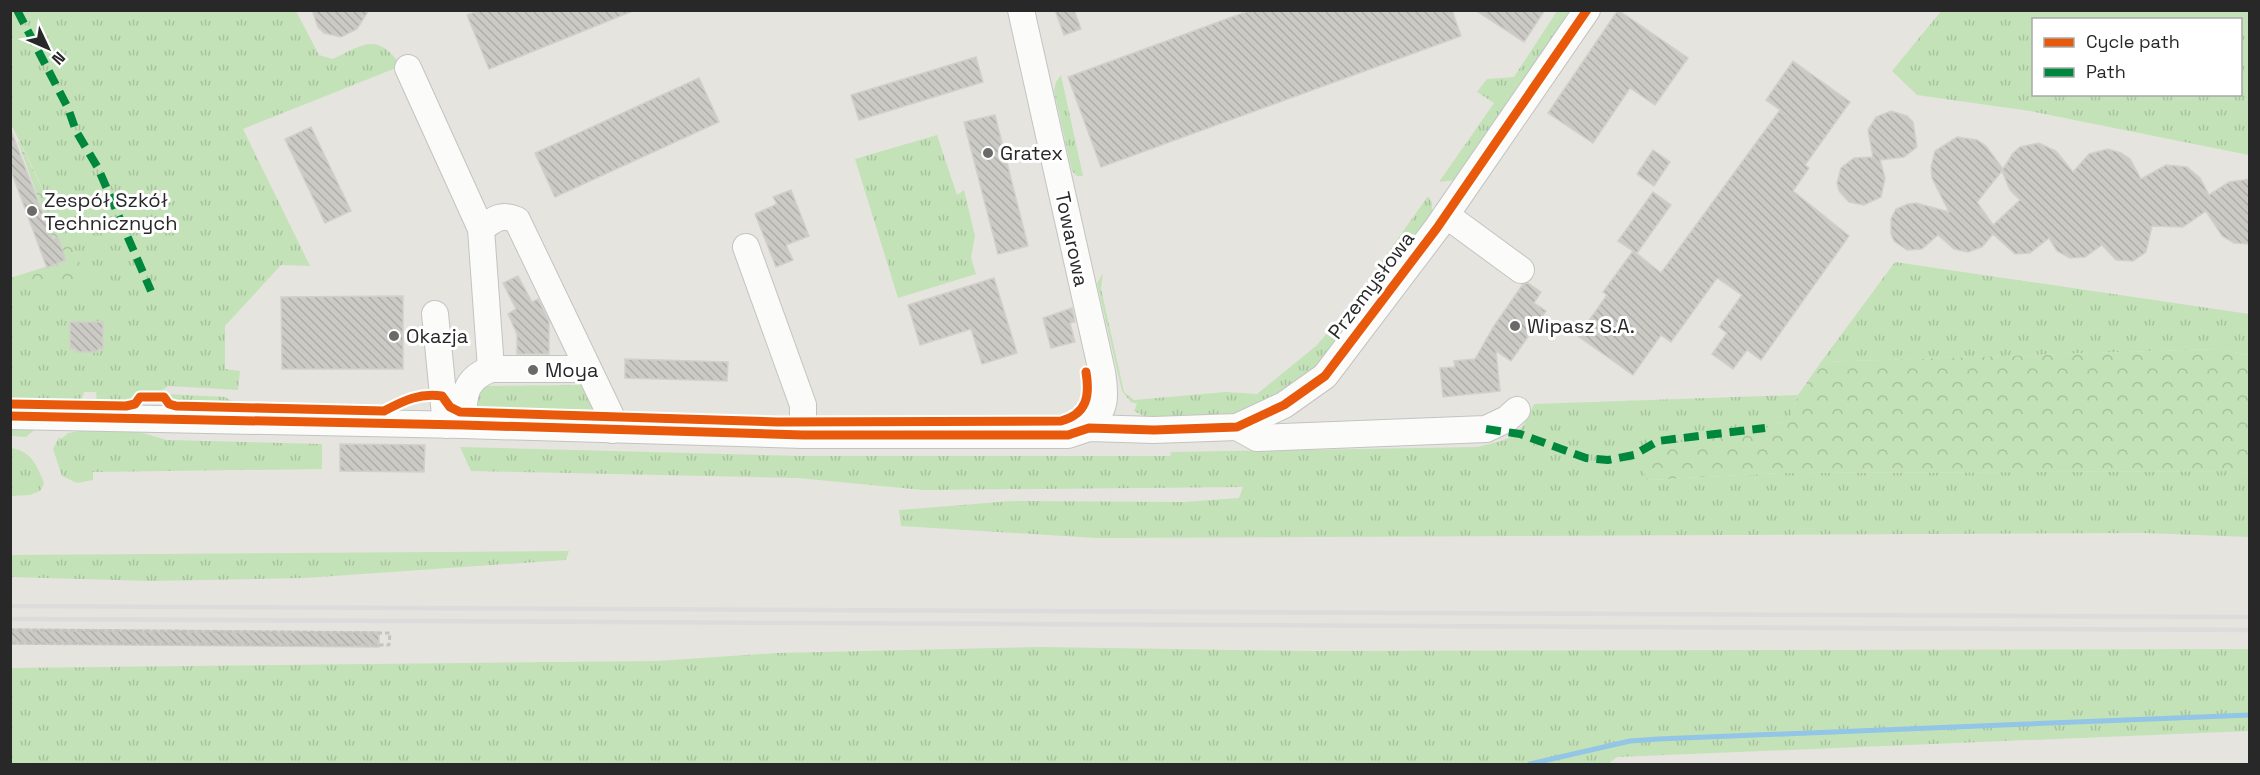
<svg xmlns="http://www.w3.org/2000/svg" width="2260" height="775" viewBox="0 0 2260 775" font-family="'Space Grotesk',sans-serif">
  <defs>
    <pattern id="grass-tufts" width="24" height="20" patternUnits="userSpaceOnUse" patternTransform="scale(1.5)"><rect width="24" height="20" fill="#c3e2b8"/><path d="M3 7l-1-3M5 7V3M7 7l1-3M15 17l-1-3M17 17v-4M19 17l1-3" fill="none" stroke="#a8c29e"/></pattern>
    <pattern id="forest-crowns" width="20" height="18" patternUnits="userSpaceOnUse" patternTransform="scale(1.5)"><rect width="20" height="18" fill="#c3e2b8"/><path d="M2 6a3 3 0 1 1 6 0M12 15a3 3 0 1 1 6 0" fill="none" stroke="#a8c29e"/></pattern>
    <pattern id="building-back-hatch" width="6" height="6" patternUnits="userSpaceOnUse" patternTransform="scale(1.5)"><rect width="6" height="6" fill="#cbcac5"/><path d="M-1 5l2 2M0 0l6 6M5-1l2 2" fill="none" stroke="#aeaea9"/></pattern>
  </defs>
  <rect width="100%" height="100%" fill="#e6e4de"/>
  <g fill="url(#grass-tufts)" fill-rule="evenodd">
    <path d="M1942 10 2249 11V155L2030 111 1917 95 1892 71ZM2034 20H2240V94H2034Z"/>
    <path d="M10 11H296L319 55 333 59C364 44 378 32 401 66L243 129 310 266 281 265 225 326V369L240 371 238 390 168 386 160 392 138 393 134 400 97 402 96 392H84L81 401 11 400V281L88 280 11 124Z"/>
    <polygon points="1557,11 1572,11 1462,175 1455,180 1439,182 1494,103 1477,92 1487,79 1514,77"/>
    <polygon points="1061,75 1083,176 1077,176 1072,171 1054,91 1056,82"/>
    <polygon points="937,135 957,195 964,190 975,236 971,258 976,274 898,298 855,159"/>
    <polygon points="1428,196 1432,203 1432,215 1324,363 1263,404 1233,414 1193,420 1148,418 1134,411 1137,404 1131,402 1122,391 1097,283 1103,273 1101,289 1124,392 1134,400 1226,392 1257,394 1316,346 1348,309"/>
    <polygon points="1895,262 2249,314 2249,355 2219,349 1821,362"/>
    <polygon points="586,385 596,400 593,411 478,408 474,400 483,386"/>
    <polygon points="167,394 225,397 237,404 174,403"/>
    <path d="M1798 395 1790 421 1658 447 1647 480 1782 473 2240 471 2249 474V537L2143 533 1096 538 901 526 899 510 1012 501 1184 502 1239 498 1243 487 923 490 798 478 471 471 460 447 803 456H1170L1171 452 1477 447C1511 439 1520 438 1534 404Z"/>
    <polygon points="11,424 31,427 33,431 26,437 11,436"/>
    <polygon points="92,429 136,431 167,440 322,444 322,469 93,472 93,480 77,483 62,476 53,449 59,437 61,439 68,433"/>
    <path d="M10 448C31 450 37 466 44 483L40 491 30 495 11 496Z"/>
    <polygon points="569,551 566,560 305,578 150,581 10,577 11,555"/>
    <polygon points="1040,647 1312,651 2249,649 2249,731 1617,757 1608,764 11,764 11,668 657,661 777,653"/>
  </g>
  <g fill="url(#forest-crowns)">
    <polygon points="18,142 19,142 89,281 11,281 10,278 64,261 58,237 53,239"/>
    <polygon points="2219,349 2249,355 2249,474 2240,471 1782,473 1647,480 1642,465 1658,447 1790,421 1798,395 1821,362"/>
  </g>
  <g fill="none" stroke-linecap="round" stroke-linejoin="round">
    <polyline stroke="#93c5e6" stroke-width="5" points="1530,764 1630,741 1658,739 2250,715"/>
  </g>
  <g fill="url(#building-back-hatch)" stroke="#d1d0ca" stroke-width="1.5" fill-rule="evenodd">
    <polygon points="312,10 369,10 357,29 341,37 324,33 318,27"/>
    <polygon points="479,10 633,10 633,11 489,69 467,15"/>
    <polygon points="1055,10 1074,10 1081,29 1064,35"/>
    <polygon points="1251,10 1452,10 1461,36 1101,167 1068,77"/>
    <polygon points="1475,10 1545,10 1524,42"/>
    <polygon points="1618,10 1688,58 1655,105 1630,88 1593,143 1548,113"/>
    <polygon points="976,57 983,82 859,120 851,95"/>
    <polygon points="1793,61 1850,102 1805,165 1809,168 1793,191 1849,236 1761,360 1747,350 1733,369 1712,354 1727,333 1719,327 1742,295 1717,278 1671,342 1661,335 1633,375 1578,336 1607,295 1603,292 1633,251 1618,241 1653,192 1671,205 1637,253 1635,252 1661,273 1780,110 1766,100"/>
    <polygon points="699,78 719,122 555,197 535,153"/>
    <polygon points="1891,111 1907,116 1913,122 1917,147 1904,157 1880,160 1885,178 1881,197 1864,205 1849,202 1839,191 1837,183 1841,168 1854,158 1873,157 1868,130 1876,117"/>
    <polygon points="995,115 1028,246 998,254 964,122"/>
    <polygon points="311,127 351,211 325,223 285,139"/>
    <polygon points="10,128 53,239 58,237 66,260 47,268 10,168"/>
    <path d="M1957 137 1977 140 1986 146 2003 169 2013 153 2020 147 2039 143 2056 151 2073 172 2089 154 2108 149 2121 153 2130 159 2141 179 2166 165 2187 167 2200 178 2209 195 2229 182 2250 179V244L2234 243 2222 236 2206 211 2183 227 2152 226 2146 252 2133 261 2116 260 2102 245 2085 257 2070 258 2057 251 2049 238 2030 253 2015 254 1993 234 1982 247 1968 252 1954 249 1938 235 1922 249 1907 250 1894 241 1891 234V219L1896 209 1908 204 1916 203 1949 212 1932 178 1931 167 1935 151ZM2002 171 2010 190 2020 200 1993 225 1977 202Z"/>
    <polygon points="1653,150 1670,162 1654,186 1637,174"/>
    <polygon points="791,190 809,236 786,245 793,260 776,267 755,214 777,204 773,197"/>
    <polygon points="518,276 532,302 538,299 549,321 549,354 517,354 517,334 508,314 516,309 503,283"/>
    <polygon points="994,278 1017,353 982,364 971,329 920,345 908,305"/>
    <polygon points="1528,283 1541,292 1534,303 1546,311 1511,361 1496,351 1500,391 1443,397 1440,368 1455,367 1454,361 1475,359 1494,326 1523,284"/>
    <polygon points="403,296 403,369 282,369 281,297"/>
    <polygon points="1072,308 1075,322 1070,323 1075,342 1051,348 1043,318"/>
    <polygon points="70,322 103,322 103,349 98,349 98,352 76,352 76,349 70,349"/>
    <polygon points="625,359 728,362 727,381 625,378"/>
    <polygon points="340,444 425,445 424,472 340,471"/>
    <polygon points="10,629 379,632 379,647 10,644"/>
  </g>
  <g fill="none" stroke-linecap="round" stroke-linejoin="round">
    <g stroke="#c4c3c3" stroke-width="28">
      <g id="minor">
        <path d="M1021 10 1102 372C1106 398 1106 408 1089 428"/>
        <polyline points="408,68 481,229"/>
        <polyline points="1446,215 1521,270"/>
        <polyline points="746,247 803,405 803,435"/>
        <polyline points="435,314 446,425"/>
        <polyline points="491,369 587,369"/>
        <polyline points="10,416 463,425 803,435 1068,435 1089,428 1154,430 1237,427 1284,405 1325,376 1437,228 1587,10"/>
        <path d="M463 425C464 398 462 380 491 369L481 229C494 219 501 213 517 220L611 416 612 430"/>
        <polyline points="1237,427 1257,438 1486,429 1507,419 1517,410"/>
      </g>
    </g>
    <polyline stroke="#c4c3c3" stroke-width="3" stroke-dasharray="4.5 3" stroke-linecap="butt" points="10,630 390,633 389,645 10,643"/>
    <use href="#minor" stroke="#fbfbfa" stroke-width="26"/>
    <g stroke="#dddcdd" stroke-width="4.5">
      <polyline points="10,606 2250,617"/>
      <polyline points="10,619 2250,630"/>
    </g>
    <g stroke="#00873e" stroke-width="8" stroke-dasharray="15 8" stroke-linecap="butt">
      <polyline points="17,10 68,108 76,131 98,168 151,291"/>
      <polyline points="1486,429 1520,434 1586,458 1608,460 1634,455 1658,441 1765,428"/>
    </g>
    <g stroke="#fff" stroke-width="13">
      <g id="cycleway">
        <path d="M10 404 126 406 135 404 140 397H164L169 404 176 406 384 411C405 400 419 393 442 396L450 407 460 412 777 422 1061 421C1087 414 1090 396 1086 372"/>
        <polyline points="10,416 463,425 803,435 1068,435 1089,428 1154,430 1237,427 1284,405 1325,376 1437,228 1587,10"/>
      </g>
    </g>
    <use href="#cycleway" stroke="#e8590c" stroke-width="9"/>
  </g>
  <g fill="#6a6a68" stroke="#fff" stroke-width="2">
    <circle cx="988" cy="153" r="6"/>
    <circle cx="32" cy="211" r="6"/>
    <circle cx="1515" cy="326" r="6"/>
    <circle cx="394" cy="336" r="6"/>
    <circle cx="533" cy="370" r="6"/>
  </g>
  <g text-anchor="middle" stroke-width="6" stroke-linejoin="round" paint-order="stroke">
    <g font-size="20" fill="#282828" stroke="#fff" text-anchor="start">
      <text x="1000" y="160">Gratex</text>
      <text x="44" y="207">Zespół Szkół<tspan x="44" dy="23">Technicznych</tspan></text>
      <text x="1527" y="333">Wipasz S.A.</text>
      <text x="406" y="343">Okazja</text>
      <text x="545" y="377">Moya</text>
    </g>
    <g font-size="20" fill="#282828" stroke="#fff">
      <text transform="translate(1072 239) rotate(78)" y="7">Towarowa</text>
      <text transform="translate(1371 285) rotate(-53)" y="7">Przemysłowa</text>
    </g>
  </g>
  <rect width="2260" height="775" fill="none" stroke="#282828" stroke-width="24"/>
  <rect x="2032" y="18" width="210" height="78" fill="#ffffff" stroke="#a9a9a9" stroke-width="1.5"/>
  <rect x="2044" y="38" width="30" height="9" fill="#e8590c" stroke="#a9a9a9" stroke-width="1.5"/>
  <text x="2086" y="48" font-size="18" fill="#282828">Cycle path</text>
  <rect x="2044" y="68" width="30" height="9" fill="#00873e" stroke="#a9a9a9" stroke-width="1.5"/>
  <text x="2086" y="78" font-size="18" fill="#282828">Path</text>
  <g transform="translate(48 48) rotate(134)" stroke="#ffffff" stroke-width="4.5" paint-order="stroke">
  <path d="M0-4.5L10 22L0 15L-10 22Z" fill="#282828"/>
  <text y="-9" font-size="16" font-weight="bold" text-anchor="middle" fill="#282828">N</text>
  </g>
</svg>
